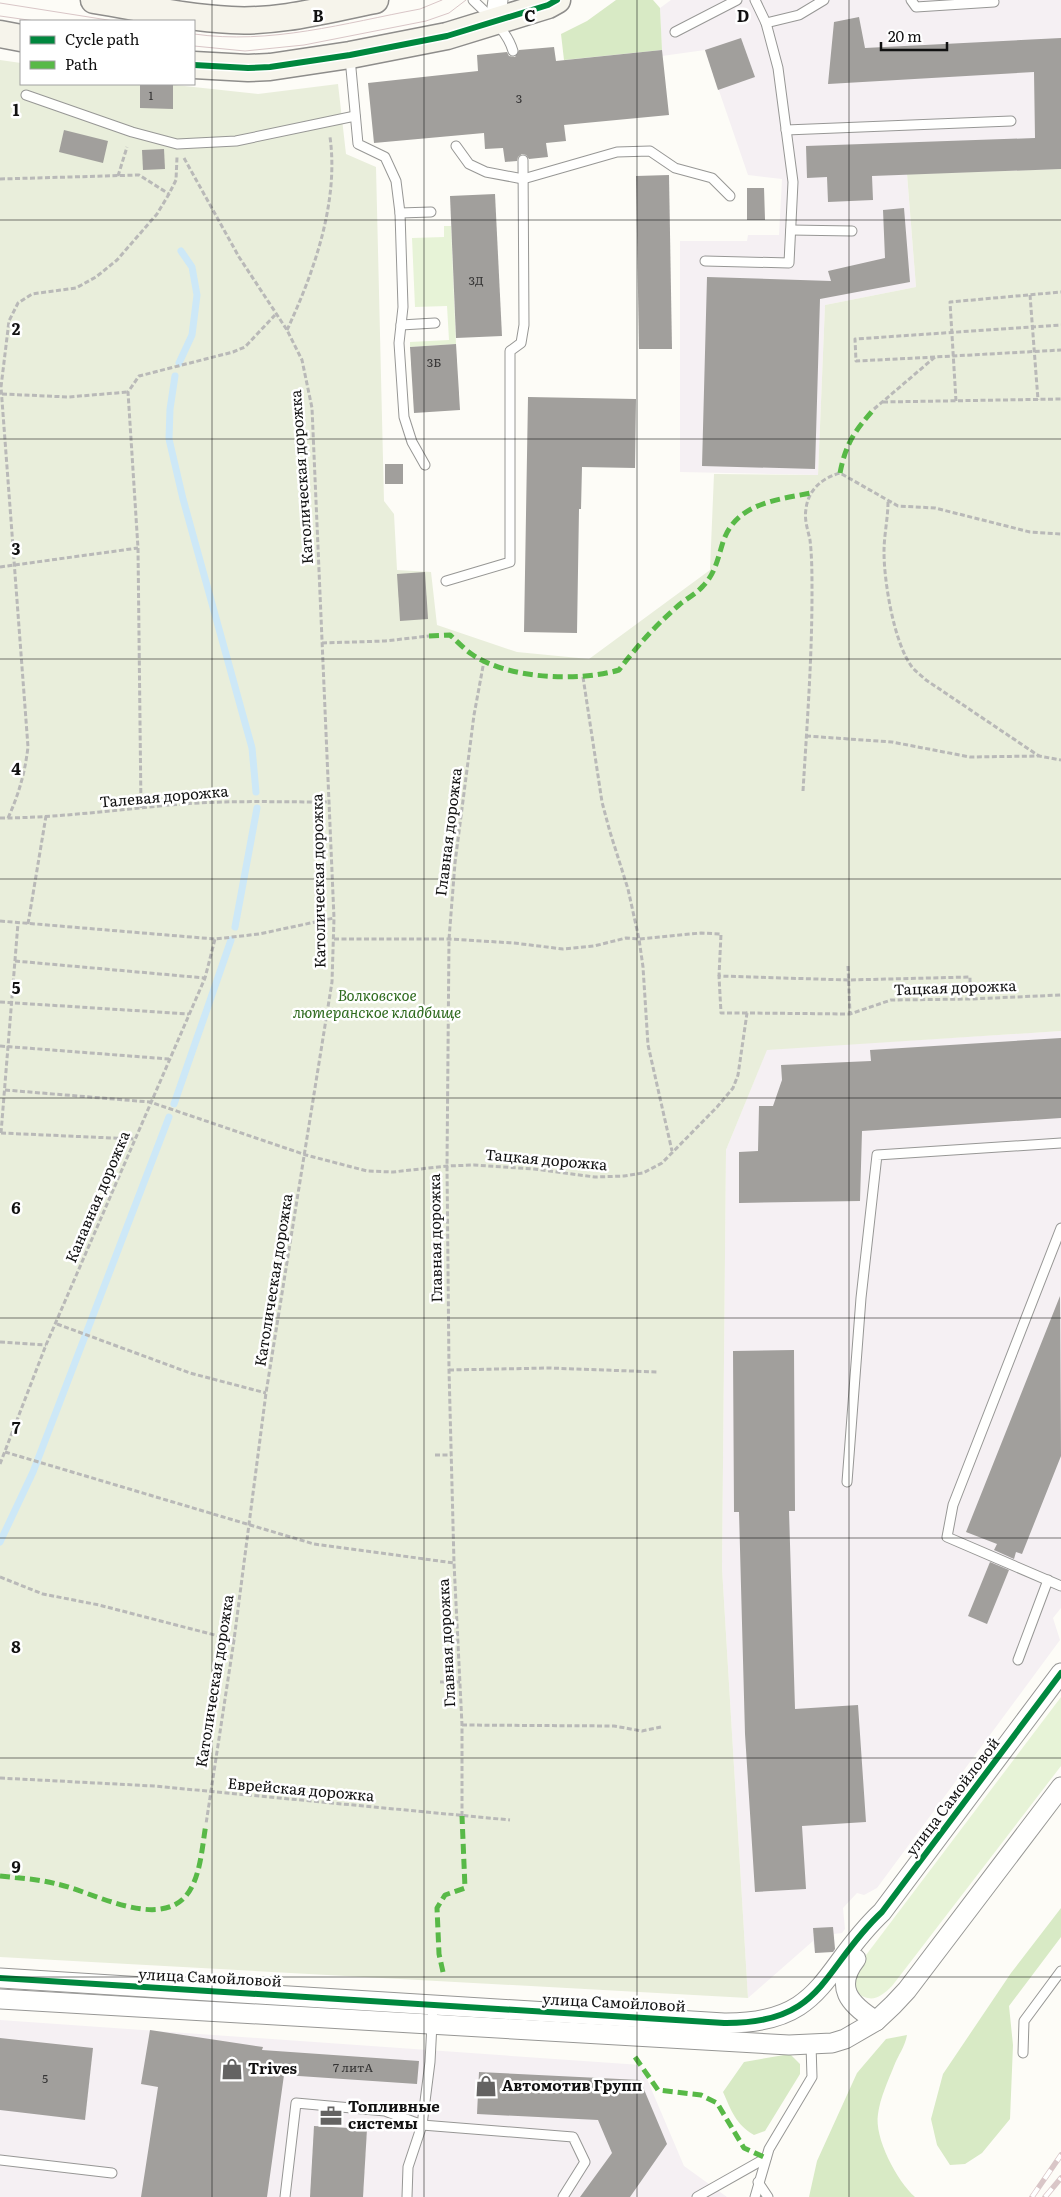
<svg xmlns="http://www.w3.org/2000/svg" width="1061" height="2197" viewBox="0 0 1061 2197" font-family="Literata,serif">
  <rect width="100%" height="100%" fill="#fdfcf7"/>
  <g fill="#f5f0f3">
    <polygon points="671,0 1061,0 1061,169 907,175 916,287 825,305 818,475 680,472 680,241 747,241 748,235 779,235 782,179 748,175 705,50 662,56 660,8"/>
    <polygon points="1061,1031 1061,1608 1053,1618 1060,1640 877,1888 864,1895 857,1893 843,1908 845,1929 842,1933 834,1934 835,1951 815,1953 813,1941 748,1998 722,1568 726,1150 767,1049"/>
    <polygon points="0,2020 641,2065 684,2166 727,2197 0,2197"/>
  </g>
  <g fill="#e7f3d7">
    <polygon points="444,226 451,226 456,344 410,347 410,342 449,340 447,306 415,307 412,238 444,237"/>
    <path d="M1061 1697V1766L892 1986C879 1999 871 2003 855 1992V1973L860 1963Z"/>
  </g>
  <g fill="#d8eac5">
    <polygon points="616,0 653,0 660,8 662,50 564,60 561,34 587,21"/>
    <polygon points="1061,1908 1061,1937 1009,2006 1013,2045 1010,2119 982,2153 965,2164 950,2165 937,2145 931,2119 943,2074 1011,1973"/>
    <path d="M907 2035C905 2047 898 2055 894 2066 888 2081 880 2098 878 2114 874 2138 897 2181 915 2197H809L817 2161 857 2073 886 2039Z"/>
    <path d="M790 2054 800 2064V2074L765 2131 754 2135C736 2125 731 2110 723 2092L744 2062Z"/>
  </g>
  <polygon fill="#e9eedb" points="0,60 21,63 21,84 166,84 258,94 338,84 346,154 376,167 384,501 394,514 397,570 431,572 437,625 517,652 589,659 710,570 714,474 818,475 825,305 916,287 907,174 1061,169 1061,1031 767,1050 726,1150 722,1568 748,1998 0,1957"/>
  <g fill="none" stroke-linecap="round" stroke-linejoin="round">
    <g stroke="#cde8f7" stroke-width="7">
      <polyline points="179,363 192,335 197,295 192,267 181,251"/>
      <polyline points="175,376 170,409 169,439 183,499 252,748 256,792"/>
      <polyline points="235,927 257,808"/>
      <polyline points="174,1104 231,940"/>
      <polyline points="0,1542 33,1472 169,1117"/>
    </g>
  </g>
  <g fill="#a19f9c">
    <polygon points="859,17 865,48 1061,38 1061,169 872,176 873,200 828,202 827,177 807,178 806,146 1035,138 1034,72 828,84 834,22"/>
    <polygon points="741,38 755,77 718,90 705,50"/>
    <polygon points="554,47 556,61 662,50 669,115 564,125 566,141 546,143 548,157 529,159 526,155 522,154 518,157 517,161 505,162 503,148 485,149 484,133 374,143 368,83 478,71 477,55 507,52 509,56 515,57 519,50"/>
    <polygon points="140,84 173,85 173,109 140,108"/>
    <polygon points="64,130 108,141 103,163 59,152"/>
    <polygon points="164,149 165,169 143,170 142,150"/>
    <polygon points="669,175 672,349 639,349 636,176"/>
    <polygon points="747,188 764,188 765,220 747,220"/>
    <polygon points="495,194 502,336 456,338 450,196"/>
    <polygon points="904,208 910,282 820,299 815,469 702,466 707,277 831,281 828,271 885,258 883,210"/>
    <polygon points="456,344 460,410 414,413 410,347"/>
    <polygon points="528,397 636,399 635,468 582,467 581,509 579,509 577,633 524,632"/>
    <rect x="385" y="464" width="18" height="20"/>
    <polygon points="425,572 428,619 400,621 397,574"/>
    <polygon points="1061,1038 1061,1118 862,1131 860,1201 739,1203 739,1152 758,1151 759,1106 773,1106 782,1080 781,1065 871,1061 870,1050"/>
    <polygon points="1060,1296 1061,1456 1022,1554 1016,1552 1014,1559 994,1550 997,1544 966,1532"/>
    <polygon points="794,1350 795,1511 789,1511 795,1709 858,1705 866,1822 802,1826 806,1889 755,1892 745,1734 739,1512 734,1512 733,1351"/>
    <polygon points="990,1562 1009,1570 987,1624 968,1616"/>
    <polygon points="833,1927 835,1949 833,1952 815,1953 813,1928"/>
    <polygon points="150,2030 263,2047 262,2050 419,2061 417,2084 284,2075 267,2197 141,2197 158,2087 141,2084"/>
    <polygon points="0,2038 93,2048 85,2120 0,2110"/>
    <polygon points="479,2072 640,2080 667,2144 630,2197 580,2197 612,2153 598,2120 477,2114"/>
    <polygon points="314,2126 367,2129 363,2197 310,2197"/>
  </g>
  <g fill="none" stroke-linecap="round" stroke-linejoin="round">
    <g stroke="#979795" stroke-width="11">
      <g id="lane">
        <path d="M473 0C488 15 507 30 513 51"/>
        <polyline points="911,0 916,7 994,2 993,0"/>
        <polyline points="766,23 799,15 824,0"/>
        <polyline points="675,32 737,0"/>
        <polyline points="350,58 358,144 385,157 396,181 400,213 403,307 399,343 404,417 412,442 425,465"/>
        <polyline points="26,95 132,132 177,144 236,141 355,116"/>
        <polyline points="786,130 1011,121"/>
        <polyline points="456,146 469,164 486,172 523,179 617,152 650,151 675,168 712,178 730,196"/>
        <polyline points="400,213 431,212"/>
        <polyline points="791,230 852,231"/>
        <polyline points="705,261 789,263 793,182 778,68 766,23 755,0"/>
        <polyline points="401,325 435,323"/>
        <polyline points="446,581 510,562 510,351 521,343 524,325 523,160"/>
        <polyline points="1061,1228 953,1505 947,1537 1061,1586"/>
        <polyline points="847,1482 861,1298 877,1155 1061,1143"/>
        <polyline points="1018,1660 1048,1580"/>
        <polyline points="1023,2053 1024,2021 1061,1971"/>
        <polyline points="0,2160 112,2173"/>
        <polyline points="758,2182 768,2197"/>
        <polyline points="285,2197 296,2103 385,2111 422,2125 573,2137 585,2162 563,2197"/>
        <polyline points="407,2197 408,2167 422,2125 430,2062 433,2004"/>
        <polyline points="697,2197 766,2158"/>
        <polyline points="755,2197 769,2149 812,2077 811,2045"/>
      </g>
    </g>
    <g stroke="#979795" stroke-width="21">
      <g id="street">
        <polyline points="495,22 498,0"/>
        <path d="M856 1959C834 1987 849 2004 876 2021"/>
        <path d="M0 1978 724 2023C825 2024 821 1969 882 1912L1061 1673"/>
        <polyline points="0,1999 789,2045 832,2043 845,2039 876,2021 893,2005 907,1990 1061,1787"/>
      </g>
    </g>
    <g stroke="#8e8d8b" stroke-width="29">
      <g id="secondary">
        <path d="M94 0C139 7 185 18 231 20 279 23 328 9 375 0"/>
        <polyline points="0,34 21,38"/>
        <polyline points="194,65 248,68 270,67 350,55 447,36 548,5 557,0"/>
      </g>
    </g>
    <g stroke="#b9b9b8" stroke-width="3" stroke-dasharray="5 2.5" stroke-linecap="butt">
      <polyline points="184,158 239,257 287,330 302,360 312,408 334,918 332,982 266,1393 234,1640 206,1824"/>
      <polyline points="118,176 127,147"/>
      <polyline points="0,179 139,175 169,194"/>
      <polyline points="1030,295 1038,400"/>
      <path d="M287 330C314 272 339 202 330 137"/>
      <polyline points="935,357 856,361 855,339 1061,325"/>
      <polyline points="2,394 68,397 128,392"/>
      <polyline points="956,401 950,302 1061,292"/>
      <polyline points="883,402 1061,399"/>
      <polyline points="874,409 935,357 1061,350"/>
      <path d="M888 502C888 518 884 535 884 552 884 582 894 643 912 667 916 672 922 676 926 680L1039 756"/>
      <polyline points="0,567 138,548"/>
      <polyline points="322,643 385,641 429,636"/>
      <polyline points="583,677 602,802 610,832 628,889 639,939 643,967 648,1045 672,1151"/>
      <polyline points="806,736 892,742 970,757 1039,756 1061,760"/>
      <path d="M803 791C807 725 812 659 812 593 812 575 812 557 810 540 808 530 804 520 806 509 808 490 822 478 840 473L898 506 935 508 1030 532 1061 534"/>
      <polyline points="141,808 138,548 128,392 139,376 233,352 245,347 275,315"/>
      <path d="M0 818C57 818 113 810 170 805 223 800 276 802 329 802"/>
      <path d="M8 818C19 794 25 772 28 747L1 387 9 321 18 303 32 294 76 288 96 277 117 260 157 214 169 194 176 180 177 157"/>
      <polyline points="0,921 215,939 259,934 334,918"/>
      <polyline points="28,924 46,816"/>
      <polyline points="334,939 449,939 514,943 563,949 594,946 626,938 639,939 701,933 721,934 719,976"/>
      <polyline points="15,961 205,978"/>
      <polyline points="848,966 850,1014"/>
      <polyline points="0,1002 189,1014"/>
      <polyline points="747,1013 721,1013 719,976 848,980 970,977 970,999"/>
      <polyline points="0,1046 169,1059"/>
      <polyline points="5,1090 150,1102 306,1155 367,1171 393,1172 447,1166 474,1165 534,1169 595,1177 624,1176 643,1173 662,1163 717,1107 733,1088 738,1075 747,1013 850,1014 891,1000 970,999 1061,995"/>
      <polyline points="1,1133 18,923"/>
      <polyline points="1,1133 134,1139"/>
      <polyline points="57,1324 190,1373 266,1393"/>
      <polyline points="0,1342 46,1345"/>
      <polyline points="449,1370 549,1368 658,1372"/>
      <polyline points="5,1452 314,1544 454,1563"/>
      <polyline points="435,1455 451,1455"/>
      <polyline points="0,1464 46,1345 205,978 215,939"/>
      <polyline points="0,1577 43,1594 99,1605 234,1640"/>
      <polyline points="440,1682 460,1682"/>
      <polyline points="462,1725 614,1726 642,1731 661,1727"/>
      <polyline points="0,1778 154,1786 510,1820"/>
      <polyline points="462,1816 462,1725 454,1563 449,1370 447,1166 449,939 455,863 474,715 484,661"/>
    </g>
    <use href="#lane" stroke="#fffffe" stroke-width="9"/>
    <use href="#street" stroke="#fffffe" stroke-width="19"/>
    <use href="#secondary" stroke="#f6f4eb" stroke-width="26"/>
    <g stroke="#d9c6c7" stroke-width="1">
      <polyline points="0,3 114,21"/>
      <polyline points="0,16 35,21"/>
      <path d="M194 34C270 45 345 23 420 9L442 0"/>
      <polyline points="194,46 245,51 304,45 426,21 449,13 466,0"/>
    </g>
    <g stroke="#d9c6c7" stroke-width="5.5">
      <g id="rail">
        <polyline points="1032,2197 1061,2155"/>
        <polyline points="1045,2197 1061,2178"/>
      </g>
    </g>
    <use href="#rail" stroke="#fff" stroke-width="4" stroke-dasharray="11" stroke-linecap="butt"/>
    <g stroke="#58b947" stroke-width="5" stroke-dasharray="10 5" stroke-linecap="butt">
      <path d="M840 473C846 443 854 432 874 409"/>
      <path d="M429 636 450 635C457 641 465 650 473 655 509 679 578 682 619 670 637 646 656 625 679 605 686 599 696 594 703 586 715 574 718 558 723 542 736 503 776 500 811 493"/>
      <path d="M0 1876C19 1878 38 1879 57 1884 91 1891 155 1929 185 1897 201 1879 202 1846 206 1824"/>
      <polyline points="443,1972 439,1954 437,1908 445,1895 465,1888 462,1816"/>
      <polyline points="635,2057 658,2090 701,2095 717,2103 744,2148 766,2158"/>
    </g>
    <g stroke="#fff" stroke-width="9">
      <g id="cycleway">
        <polyline points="194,65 248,68 270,67 350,55 447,36 548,5 557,0"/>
        <path d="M0 1978 724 2023C825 2024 821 1969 882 1912L1061 1673"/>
      </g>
    </g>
    <use href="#cycleway" stroke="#00873e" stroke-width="6"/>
  </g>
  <path fill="none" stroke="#111" stroke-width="1" stroke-opacity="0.55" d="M212 0V2197M424 0V2197M637 0V2197M849 0V2197M0 220H1061M0 439H1061M0 659H1061M0 879H1061M0 1098H1061M0 1318H1061M0 1538H1061M0 1758H1061M0 1977H1061"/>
  <defs>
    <g id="shop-bare" transform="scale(1.725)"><path d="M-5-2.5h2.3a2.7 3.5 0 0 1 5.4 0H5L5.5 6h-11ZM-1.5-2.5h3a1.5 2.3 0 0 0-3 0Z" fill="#646362" stroke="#fff" stroke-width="2.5" paint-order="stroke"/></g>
    <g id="office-bare" transform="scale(1.725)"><path d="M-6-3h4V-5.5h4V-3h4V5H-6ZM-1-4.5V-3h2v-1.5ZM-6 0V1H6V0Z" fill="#646362" stroke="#fff" stroke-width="2.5" paint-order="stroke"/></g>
  </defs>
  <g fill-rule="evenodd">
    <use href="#shop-bare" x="232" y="2069"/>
    <use href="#shop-bare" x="486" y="2086"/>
    <use href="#office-bare" x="331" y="2116"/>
  </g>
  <g text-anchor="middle" stroke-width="5" stroke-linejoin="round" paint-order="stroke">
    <g font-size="12" fill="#353434">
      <text x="151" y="100">1</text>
      <text x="519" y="103">3</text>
      <text x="476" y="285">3Д</text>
      <text x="434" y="367">3Б</text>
      <text x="353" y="2072">7 литА</text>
      <text x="45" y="2083">5</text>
    </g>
    <g font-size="15" fill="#111" stroke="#fff">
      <text transform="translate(302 477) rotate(-94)" y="5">Католическая дорожка</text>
      <text transform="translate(164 797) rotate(-5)" y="5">Талевая дорожка</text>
      <text transform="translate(449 832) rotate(-83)" y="5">Главная дорожка</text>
      <text transform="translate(319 881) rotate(-91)" y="5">Католическая дорожка</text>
      <text transform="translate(955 988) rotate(-2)" y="5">Тацкая дорожка</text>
      <text transform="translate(546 1160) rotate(5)" y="5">Тацкая дорожка</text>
      <text transform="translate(98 1197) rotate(-67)" y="5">Канавная дорожка</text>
      <text transform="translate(436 1238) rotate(-91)" y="5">Главная дорожка</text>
      <text transform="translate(274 1280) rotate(-81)" y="5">Католическая дорожка</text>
      <text transform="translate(447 1643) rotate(-93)" y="5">Главная дорожка</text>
      <text transform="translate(215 1681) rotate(-81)" y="5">Католическая дорожка</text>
      <text transform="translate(301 1790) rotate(5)" y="5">Еврейская дорожка</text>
      <text transform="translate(953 1797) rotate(-53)" y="5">улица Самойловой</text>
      <text transform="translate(210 1978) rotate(3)" y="5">улица Самойловой</text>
      <text transform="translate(614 2003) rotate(3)" y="5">улица Самойловой</text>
    </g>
    <g font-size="15" font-style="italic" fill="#2f6b1f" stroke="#fff">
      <text x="377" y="1001">Волковское<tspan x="377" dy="17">лютеранское кладбище</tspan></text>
    </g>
    <g font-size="15" font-weight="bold" fill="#111" stroke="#fff" text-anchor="start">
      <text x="248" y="2074">Trives</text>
      <text x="502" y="2091">Автомотив Групп</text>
      <text x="348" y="2112">Топливные<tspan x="348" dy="17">системы</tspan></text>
    </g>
  </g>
  <g font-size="16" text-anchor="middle" font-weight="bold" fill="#111" stroke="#fff" stroke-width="5" stroke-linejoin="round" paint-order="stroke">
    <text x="318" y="22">B</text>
    <text x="530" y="22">C</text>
    <text x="743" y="22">D</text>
    <text x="16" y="116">1</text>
    <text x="16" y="335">2</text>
    <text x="16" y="555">3</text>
    <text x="16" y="775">4</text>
    <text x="16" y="994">5</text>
    <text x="16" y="1214">6</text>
    <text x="16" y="1434">7</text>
    <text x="16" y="1653">8</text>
    <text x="16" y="1873">9</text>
  </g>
  <rect x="20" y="20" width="175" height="65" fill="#ffffff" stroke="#a0a0a0"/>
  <rect x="30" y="36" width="25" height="8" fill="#00873e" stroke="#a0a0a0"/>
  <text x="65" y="45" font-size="15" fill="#111111">Cycle path</text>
  <rect x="30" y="61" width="25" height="8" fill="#58b947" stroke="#a0a0a0"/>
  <text x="65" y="70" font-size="15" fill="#111111">Path</text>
  <path d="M881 42v8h66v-8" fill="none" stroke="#111111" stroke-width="2.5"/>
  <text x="888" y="42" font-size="15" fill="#111111" stroke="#ffffff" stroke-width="4" paint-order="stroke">20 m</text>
</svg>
